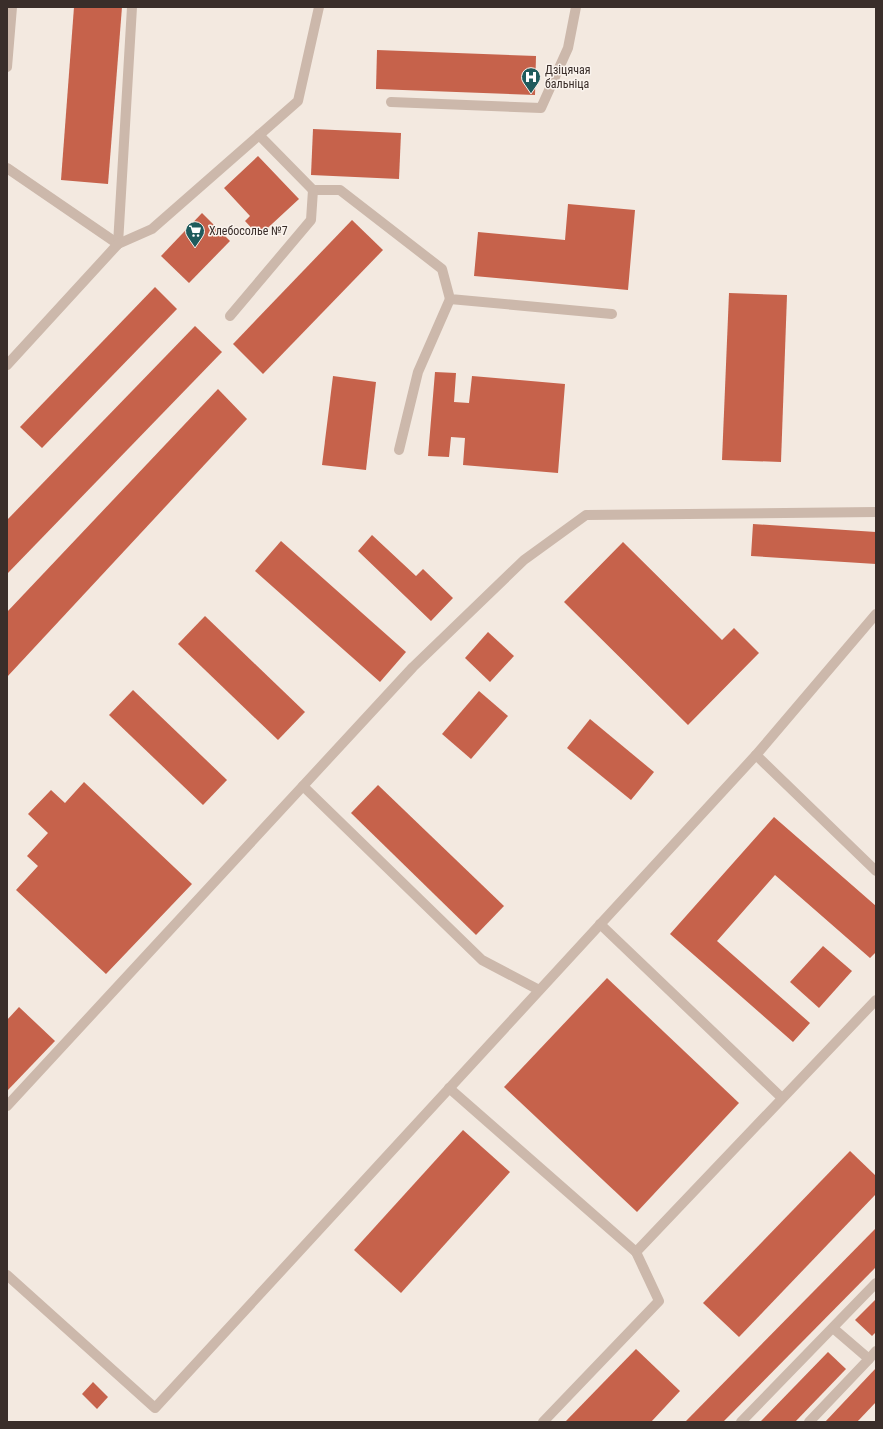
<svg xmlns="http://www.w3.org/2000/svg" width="883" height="1429" viewBox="0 0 883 1429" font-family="'Roboto Condensed',sans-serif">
  <rect width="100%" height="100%" fill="#f3e9e0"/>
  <g fill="#c6624b">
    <polygon points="74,7 122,7 108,184 61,180"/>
    <polygon points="377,50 536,56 535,95 376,89"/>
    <polygon points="313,129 401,133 399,179 311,175"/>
    <polygon points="258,156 299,199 259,236 245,221 250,216 224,188"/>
    <polygon points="568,204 635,210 628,290 474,276 478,232 565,240"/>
    <polygon points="202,213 230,241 189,283 161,256"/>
    <polygon points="352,220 383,250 263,374 233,344"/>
    <polygon points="155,287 177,309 42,448 20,427"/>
    <polygon points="729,293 787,295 781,462 722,460"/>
    <polygon points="195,326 222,352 7,574 7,520"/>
    <polygon points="435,372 456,373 454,402 469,403 472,376 565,384 558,473 463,465 465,438 451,437 449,457 428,456"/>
    <polygon points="333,376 376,382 366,470 322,465"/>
    <polygon points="218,389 247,419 7,677 7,612"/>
    <polygon points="753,524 876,532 876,564 751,556"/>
    <polygon points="372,535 416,576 423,569 453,598 431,621 358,551"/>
    <polygon points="281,541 406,652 380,682 255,571"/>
    <polygon points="623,542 722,640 734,628 759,653 688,725 564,602"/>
    <polygon points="205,616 305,712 278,740 178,644"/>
    <polygon points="488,632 514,656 490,682 465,658"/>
    <polygon points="133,690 227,780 203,805 109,715"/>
    <polygon points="479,691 508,716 471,759 442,734"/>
    <polygon points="590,719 654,772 631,800 567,748"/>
    <polygon points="84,782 192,884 106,974 16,890 38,866 27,856 48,833 28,814 51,790 65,803"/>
    <polygon points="378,785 504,906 476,935 351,813"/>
    <polygon points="774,817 876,906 876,952 870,958 775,875 717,941 810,1023 793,1042 670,934"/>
    <polygon points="823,946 852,971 819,1008 790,982"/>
    <polygon points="607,978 739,1103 637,1212 504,1087"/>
    <polygon points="19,1007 55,1041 7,1091 7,1020"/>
    <polygon points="463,1130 510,1172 401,1293 354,1250"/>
    <polygon points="850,1151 876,1176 876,1194 739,1337 703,1303"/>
    <polygon points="876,1228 876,1267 723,1422 685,1422"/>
    <polygon points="876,1299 876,1332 872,1336 855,1320"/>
    <polygon points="636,1349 680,1391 651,1422 565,1422"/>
    <polygon points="828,1352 846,1369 795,1422 760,1422"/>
    <polygon points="876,1368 876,1402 857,1422 825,1422"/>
    <polygon points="93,1382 108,1397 97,1409 82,1394"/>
  </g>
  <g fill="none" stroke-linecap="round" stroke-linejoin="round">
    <g stroke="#ccb8ab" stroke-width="10">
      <polyline points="7,67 12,7"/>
      <polyline points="391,102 541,108 568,48 576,7"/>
      <polyline points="259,135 313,190 340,190 442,269 450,299 612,314"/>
      <polyline points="7,168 118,244"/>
      <polyline points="118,244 132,7"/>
      <polyline points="230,316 311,220 313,190"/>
      <polyline points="7,365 118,244 152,229 298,101 319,7"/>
      <polyline points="399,450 418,372 450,299"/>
      <polyline points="756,755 876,871"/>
      <polyline points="303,786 482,960 539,990"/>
      <polyline points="600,924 782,1098"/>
      <polyline points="449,1088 636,1252 876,1000"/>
      <polyline points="7,1106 413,667 524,560 586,515 876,512"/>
      <polyline points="7,1275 155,1408 756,755 876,614"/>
      <polyline points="869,1359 876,1351"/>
      <polyline points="543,1422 659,1301 636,1252"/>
      <polyline points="741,1422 876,1283"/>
      <polyline points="809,1422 869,1359 833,1328"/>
    </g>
  </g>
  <defs>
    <g id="hospital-pin" transform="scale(1)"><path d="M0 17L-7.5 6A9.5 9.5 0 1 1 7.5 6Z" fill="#1f5b5c" stroke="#faf3ed"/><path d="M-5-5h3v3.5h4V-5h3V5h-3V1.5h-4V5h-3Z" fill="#fff"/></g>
    <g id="supermarket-pin" transform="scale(1)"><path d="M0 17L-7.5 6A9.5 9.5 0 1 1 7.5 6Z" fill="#1f5b5c" stroke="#faf3ed"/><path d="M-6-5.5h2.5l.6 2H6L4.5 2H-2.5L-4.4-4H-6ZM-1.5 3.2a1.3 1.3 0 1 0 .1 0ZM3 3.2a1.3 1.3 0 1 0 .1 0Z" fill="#fff"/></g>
  </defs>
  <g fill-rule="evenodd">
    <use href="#hospital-pin" x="531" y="77"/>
    <use href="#supermarket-pin" x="195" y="231"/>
  </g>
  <g text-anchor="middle" stroke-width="3" stroke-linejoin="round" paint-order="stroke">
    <g font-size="12" fill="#3a2e2a" stroke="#faf3ed" text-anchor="start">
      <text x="545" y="74">Дзіцячая<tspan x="545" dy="14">бальніца</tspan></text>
      <text x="209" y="235">Хлебосолье №7</text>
    </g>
  </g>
  <rect width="883" height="1429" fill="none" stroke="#3a2e2a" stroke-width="16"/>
</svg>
